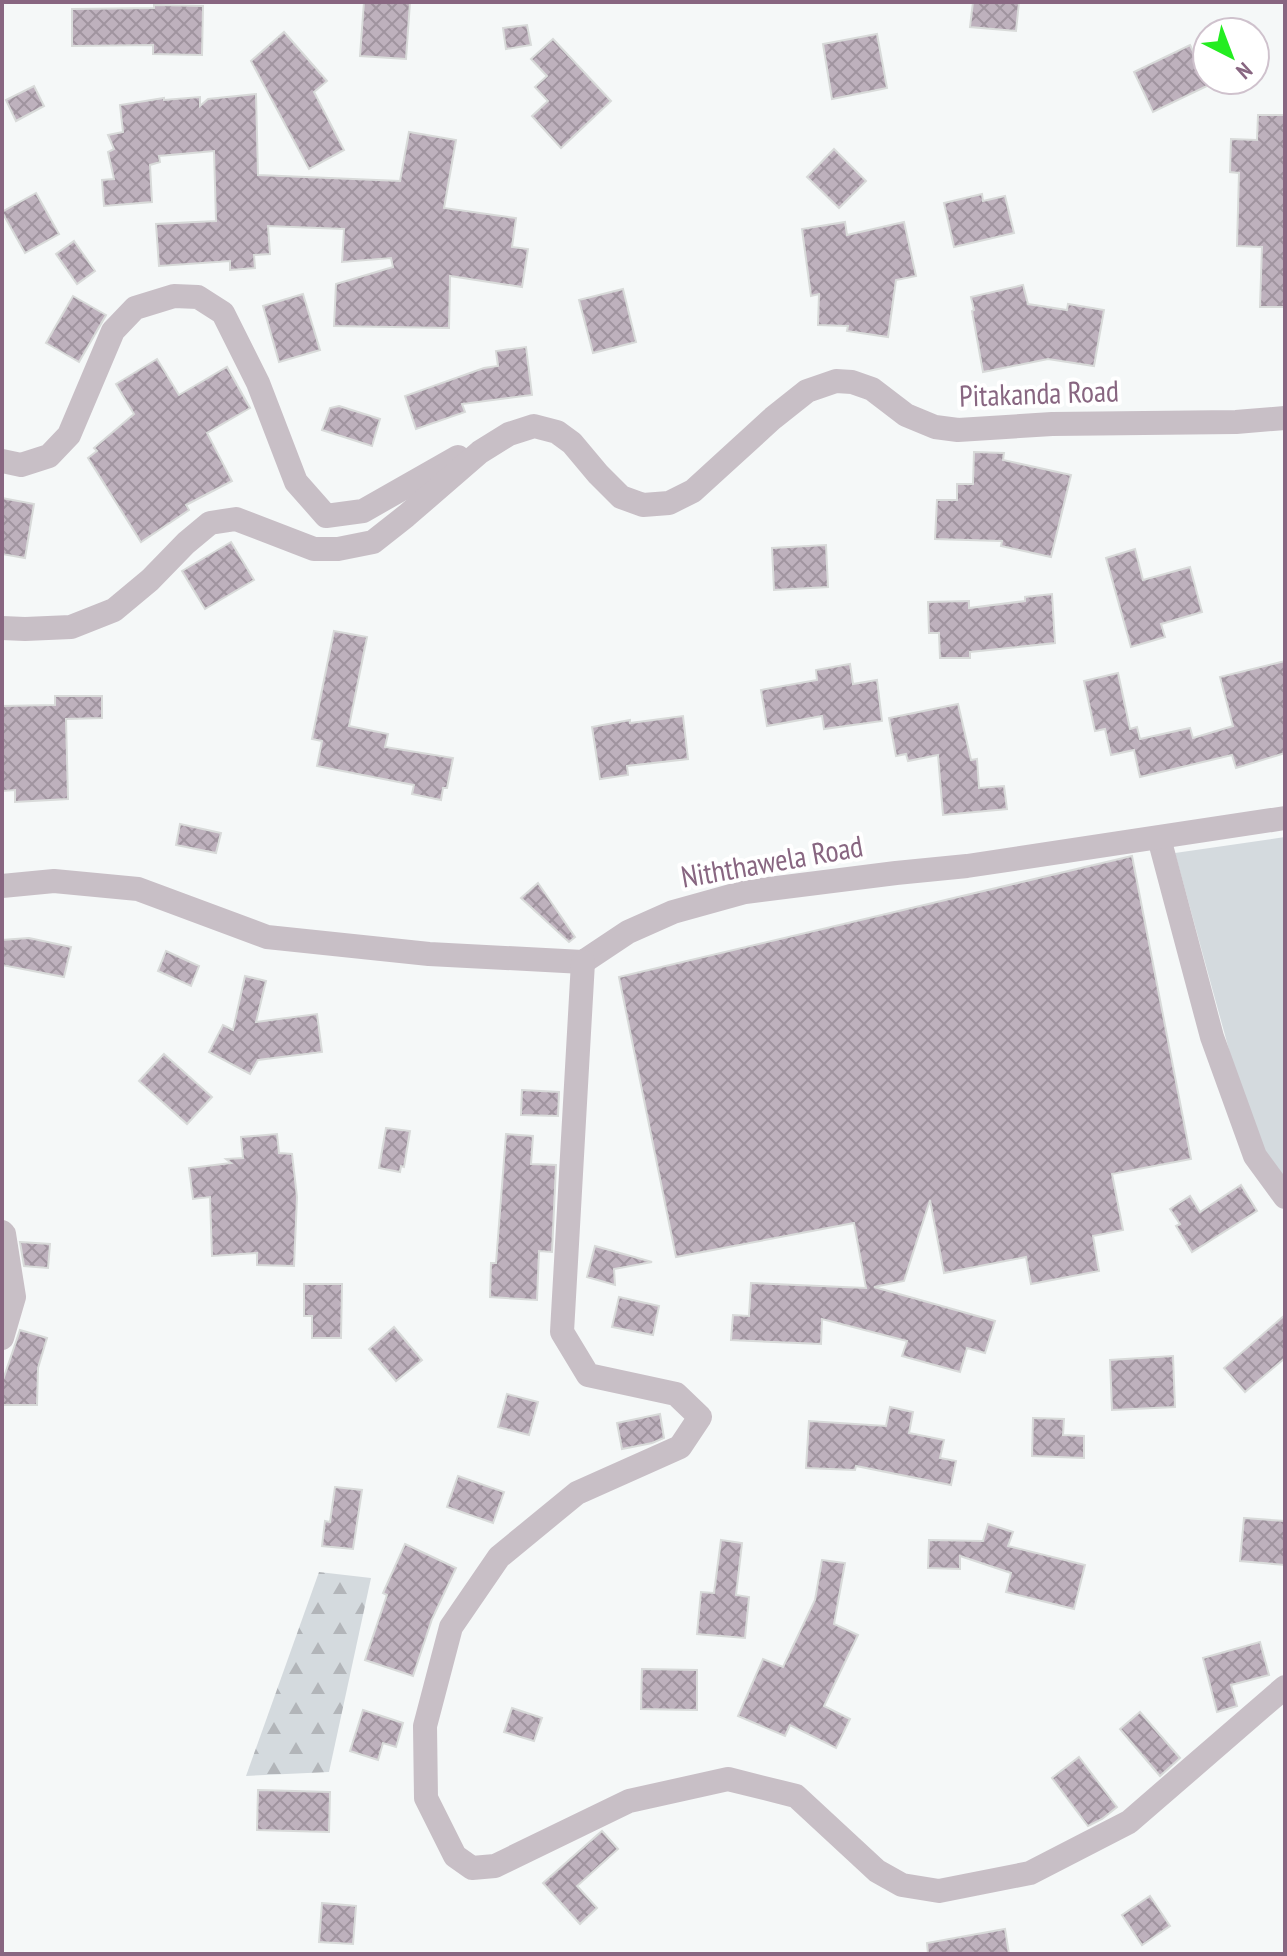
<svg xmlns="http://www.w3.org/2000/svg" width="1287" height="1956" viewBox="0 0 1287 1956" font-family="'PT Sans Narrow',sans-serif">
  <defs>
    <pattern id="forest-firs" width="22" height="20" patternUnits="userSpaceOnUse" patternTransform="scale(2)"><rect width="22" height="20" fill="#d4dade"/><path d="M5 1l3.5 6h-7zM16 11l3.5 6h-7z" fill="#b2b5b9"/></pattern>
    <pattern id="building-cross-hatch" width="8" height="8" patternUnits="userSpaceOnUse" patternTransform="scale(2)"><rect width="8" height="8" fill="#beb1bd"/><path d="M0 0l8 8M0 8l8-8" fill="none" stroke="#a0949f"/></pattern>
  </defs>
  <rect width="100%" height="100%" fill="#f5f8f8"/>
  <polygon fill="#d4dade" points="1285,837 1285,1190 1251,1130 1175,853"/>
  <polygon fill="url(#forest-firs)" points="319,1572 371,1578 329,1772 246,1776"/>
  <g fill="url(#building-cross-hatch)" stroke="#d8dad9" stroke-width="2">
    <polygon points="364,2 410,2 406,59 360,56"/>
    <polygon points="973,2 1019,2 1016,31 970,27"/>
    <polygon points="154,5 203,6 202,55 153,54 153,45 72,46 72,9 154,8"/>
    <polygon points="527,25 531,45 506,49 503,28"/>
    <polygon points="284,32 327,81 314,92 344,150 309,169 251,61"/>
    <polygon points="877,34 887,88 832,99 823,44"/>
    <polygon points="553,39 611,101 561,148 532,116 548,101 535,87 547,76 531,59"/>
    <polygon points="1190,45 1209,85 1153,112 1134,72"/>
    <polygon points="34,86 44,106 16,121 6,100"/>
    <polygon points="256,94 258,175 400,181 409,132 456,140 444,208 516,218 512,247 528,249 522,287 450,276 449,328 334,326 336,284 393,267 391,258 342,262 344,229 268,226 270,254 254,255 255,268 230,270 230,261 159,266 156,224 216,221 214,151 159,156 160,162 150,165 152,202 104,206 102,180 114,179 108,152 114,149 108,135 123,132 120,105 164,98 164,100 200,97 200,106 208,99"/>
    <polygon points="1258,115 1285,115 1285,307 1260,307 1262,247 1237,246 1239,173 1230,172 1231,139 1257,140"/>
    <polygon points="834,149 866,181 839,208 807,177"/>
    <polygon points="36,193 59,234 25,253 2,212"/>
    <polygon points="982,194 983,201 1005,196 1014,233 954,247 944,203"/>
    <polygon points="845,222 847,235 904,222 916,276 896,280 888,337 847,331 848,326 818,325 819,294 811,296 802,229"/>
    <polygon points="74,241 95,271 77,284 56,254"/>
    <polygon points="1023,285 1028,304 1067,310 1068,304 1104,310 1094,366 1048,359 983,372 972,311 974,310 971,297"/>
    <polygon points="623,289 636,342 593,353 579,300"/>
    <polygon points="303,294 320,350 279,362 263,306"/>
    <polygon points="73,296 106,315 79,362 46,343"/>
    <polygon points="526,347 532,395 462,404 465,412 416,429 405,396 484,368 498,366 496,351"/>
    <polygon points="157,359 179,395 227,367 250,408 207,433 232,481 186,505 189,510 141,542 88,458 97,451 94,448 134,414 116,384"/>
    <polygon points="339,406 380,419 372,446 322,430 330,408"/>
    <polygon points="974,452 1004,453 1003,460 1071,475 1051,557 1001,546 1002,541 935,539 937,500 957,500 957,484 973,484"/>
    <polygon points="2,498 34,504 25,558 2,554"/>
    <polygon points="231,542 254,580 205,609 182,571"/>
    <polygon points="826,545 828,587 774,590 772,548"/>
    <polygon points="1135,549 1143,580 1190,567 1202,612 1161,624 1165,637 1131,647 1106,558"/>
    <polygon points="1052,594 1055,643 970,652 970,658 940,658 939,633 929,633 928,602 969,601 969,608 1025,601 1025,597"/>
    <polygon points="334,631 367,637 349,726 388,734 385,747 453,758 447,788 443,788 441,800 412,794 414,785 317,766 322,741 312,739"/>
    <polygon points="1285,661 1285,753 1236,768 1232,755 1140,777 1134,750 1111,755 1105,729 1095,731 1084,681 1118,673 1130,729 1137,727 1140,739 1190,728 1193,738 1233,726 1220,677"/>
    <polygon points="850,664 853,684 877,680 882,721 824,729 822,716 767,726 761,690 817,680 816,670"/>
    <polygon points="55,696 102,696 102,718 66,719 68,799 15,802 15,790 2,791 2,706 55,705"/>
    <polygon points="958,704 971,760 977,759 979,788 1004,786 1007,809 943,815 938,755 908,761 906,754 896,756 889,718"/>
    <polygon points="683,716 688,759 627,766 628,775 600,779 592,727 630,720 630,723"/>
    <polygon points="180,824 221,833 216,853 176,845"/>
    <polygon points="1132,856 1191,1159 1112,1174 1123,1230 1093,1236 1099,1271 1031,1284 1026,1257 944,1273 930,1200 904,1281 874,1287 995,1321 985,1353 967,1348 960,1372 902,1356 907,1341 822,1319 821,1344 731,1340 733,1315 749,1316 751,1283 866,1288 854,1223 676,1257 619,977"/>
    <polygon points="538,883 575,937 569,942 521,898"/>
    <polygon points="29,938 71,947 64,977 2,965 2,940"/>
    <polygon points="166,951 199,966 191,986 158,971"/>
    <polygon points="245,976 266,981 256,1022 317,1014 322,1052 258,1060 250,1074 209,1052 223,1025 233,1030"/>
    <polygon points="164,1054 212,1097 187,1124 139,1081"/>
    <polygon points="522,1090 559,1092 558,1116 521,1115"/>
    <polygon points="386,1128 410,1131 404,1167 401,1166 400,1172 379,1168"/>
    <polygon points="277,1134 279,1153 292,1154 297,1197 294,1266 257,1265 257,1253 212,1256 210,1197 193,1199 189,1168 231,1163 226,1159 243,1158 241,1137"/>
    <polygon points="506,1134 533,1136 531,1164 556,1165 552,1252 539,1251 537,1300 490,1297 491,1263 496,1263"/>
    <polygon points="1241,1185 1257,1211 1192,1252 1176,1226 1180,1224 1170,1209 1190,1196 1200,1212"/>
    <polygon points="20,1242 50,1244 48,1268 24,1266"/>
    <polygon points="595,1246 652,1262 614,1269 615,1285 587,1277"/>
    <polygon points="304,1284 342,1284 341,1338 312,1338 312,1316 304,1316"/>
    <polygon points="619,1297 659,1306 653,1335 612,1327"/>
    <polygon points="1285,1315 1285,1358 1245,1392 1224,1368"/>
    <polygon points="394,1327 422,1360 396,1381 369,1349"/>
    <polygon points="20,1330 47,1338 38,1368 37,1405 3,1405 3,1380"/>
    <polygon points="1173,1356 1175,1407 1112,1410 1110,1360"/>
    <polygon points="507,1394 538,1402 529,1435 498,1427"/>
    <polygon points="890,1407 913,1412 909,1433 944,1440 940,1458 956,1461 951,1485 856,1466 855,1470 806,1468 809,1421 886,1426"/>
    <polygon points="660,1414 664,1438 652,1443 622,1449 617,1423"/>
    <polygon points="1033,1418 1064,1419 1063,1435 1084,1436 1084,1458 1032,1456"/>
    <polygon points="458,1476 504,1492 493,1523 447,1507"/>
    <polygon points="335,1487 362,1490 353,1549 322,1546 325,1521 330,1522"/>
    <polygon points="1244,1518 1285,1521 1285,1565 1240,1561"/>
    <polygon points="988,1524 1013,1532 1008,1546 1085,1565 1074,1609 1006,1592 1011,1573 960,1556 960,1569 928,1568 929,1540 983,1541"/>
    <polygon points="721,1540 742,1543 736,1595 749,1597 745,1638 697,1634 701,1592 714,1593"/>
    <polygon points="405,1544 456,1568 432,1619 413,1676 365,1660 387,1595 383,1593"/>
    <polygon points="822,1560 845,1563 834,1624 858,1635 824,1706 850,1719 836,1748 790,1725 785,1736 738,1716 763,1659 783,1667 815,1600"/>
    <polygon points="1260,1642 1269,1675 1231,1685 1237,1706 1217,1712 1203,1658"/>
    <polygon points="642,1669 697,1670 697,1710 641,1709"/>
    <polygon points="512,1708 542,1718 534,1741 504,1732"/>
    <polygon points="363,1710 403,1723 396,1747 383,1743 378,1760 350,1751"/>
    <polygon points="1140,1712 1180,1758 1160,1776 1120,1729"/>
    <polygon points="1079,1757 1117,1807 1102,1819 1088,1826 1052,1778"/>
    <polygon points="258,1790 330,1792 329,1832 257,1830"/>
    <polygon points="602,1831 618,1849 577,1886 597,1908 580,1924 543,1883"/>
    <polygon points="1150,1896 1170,1926 1142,1945 1122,1915"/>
    <polygon points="322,1903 356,1906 353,1944 319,1942"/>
    <polygon points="1005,1929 1009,1954 928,1954 927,1943"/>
  </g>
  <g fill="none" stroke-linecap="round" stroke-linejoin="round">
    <g stroke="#c8bfc6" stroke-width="24">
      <polyline points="2,461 21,465 49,456 69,435 113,331 135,308 174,296 198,297 223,313 258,383 296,482 326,516 363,511 458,457"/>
      <polyline points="2,628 25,629 71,627 114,610 150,580 186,543 210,523 236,519 314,549 338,549 373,542 406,516 480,452 509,434 534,426 557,432 572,443 598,474 621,497 643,505 669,503 693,491 773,418 807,391 836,381 852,382 872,389 906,415 935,427 958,430 1052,424 1236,422 1285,418"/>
      <polyline points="1159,838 1212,1037 1255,1156 1285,1197"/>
      <polyline points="2,886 54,881 138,889 267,937 429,954 583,962 628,932 673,912 745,892 896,873 967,866 1285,818"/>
      <polyline points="583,962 562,1332 588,1375 676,1394 700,1417 680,1447 577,1493 499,1557 451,1627 425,1726 426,1798 455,1856 472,1868 495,1866 629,1801 728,1779 796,1796 877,1871 902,1885 939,1891 1030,1873 1129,1822 1285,1687"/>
      <polyline points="2,1232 4,1234 14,1297 2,1338"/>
    </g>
  </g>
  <g text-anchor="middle" stroke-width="8" stroke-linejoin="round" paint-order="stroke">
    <g font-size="30" fill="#886681" stroke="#fff">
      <text transform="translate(1039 394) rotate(-2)" y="10">Pitakanda Road</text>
      <text transform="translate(772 862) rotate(-10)" y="10">Niththawela Road</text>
    </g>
  </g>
  <rect width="1287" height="1956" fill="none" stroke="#886681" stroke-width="8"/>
  <g transform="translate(1231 56) rotate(138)"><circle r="38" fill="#ffffff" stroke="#cfc2cd" stroke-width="2"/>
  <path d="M0-6L14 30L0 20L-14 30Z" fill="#24ed21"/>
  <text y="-12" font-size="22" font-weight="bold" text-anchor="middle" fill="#886681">N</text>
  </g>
</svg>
